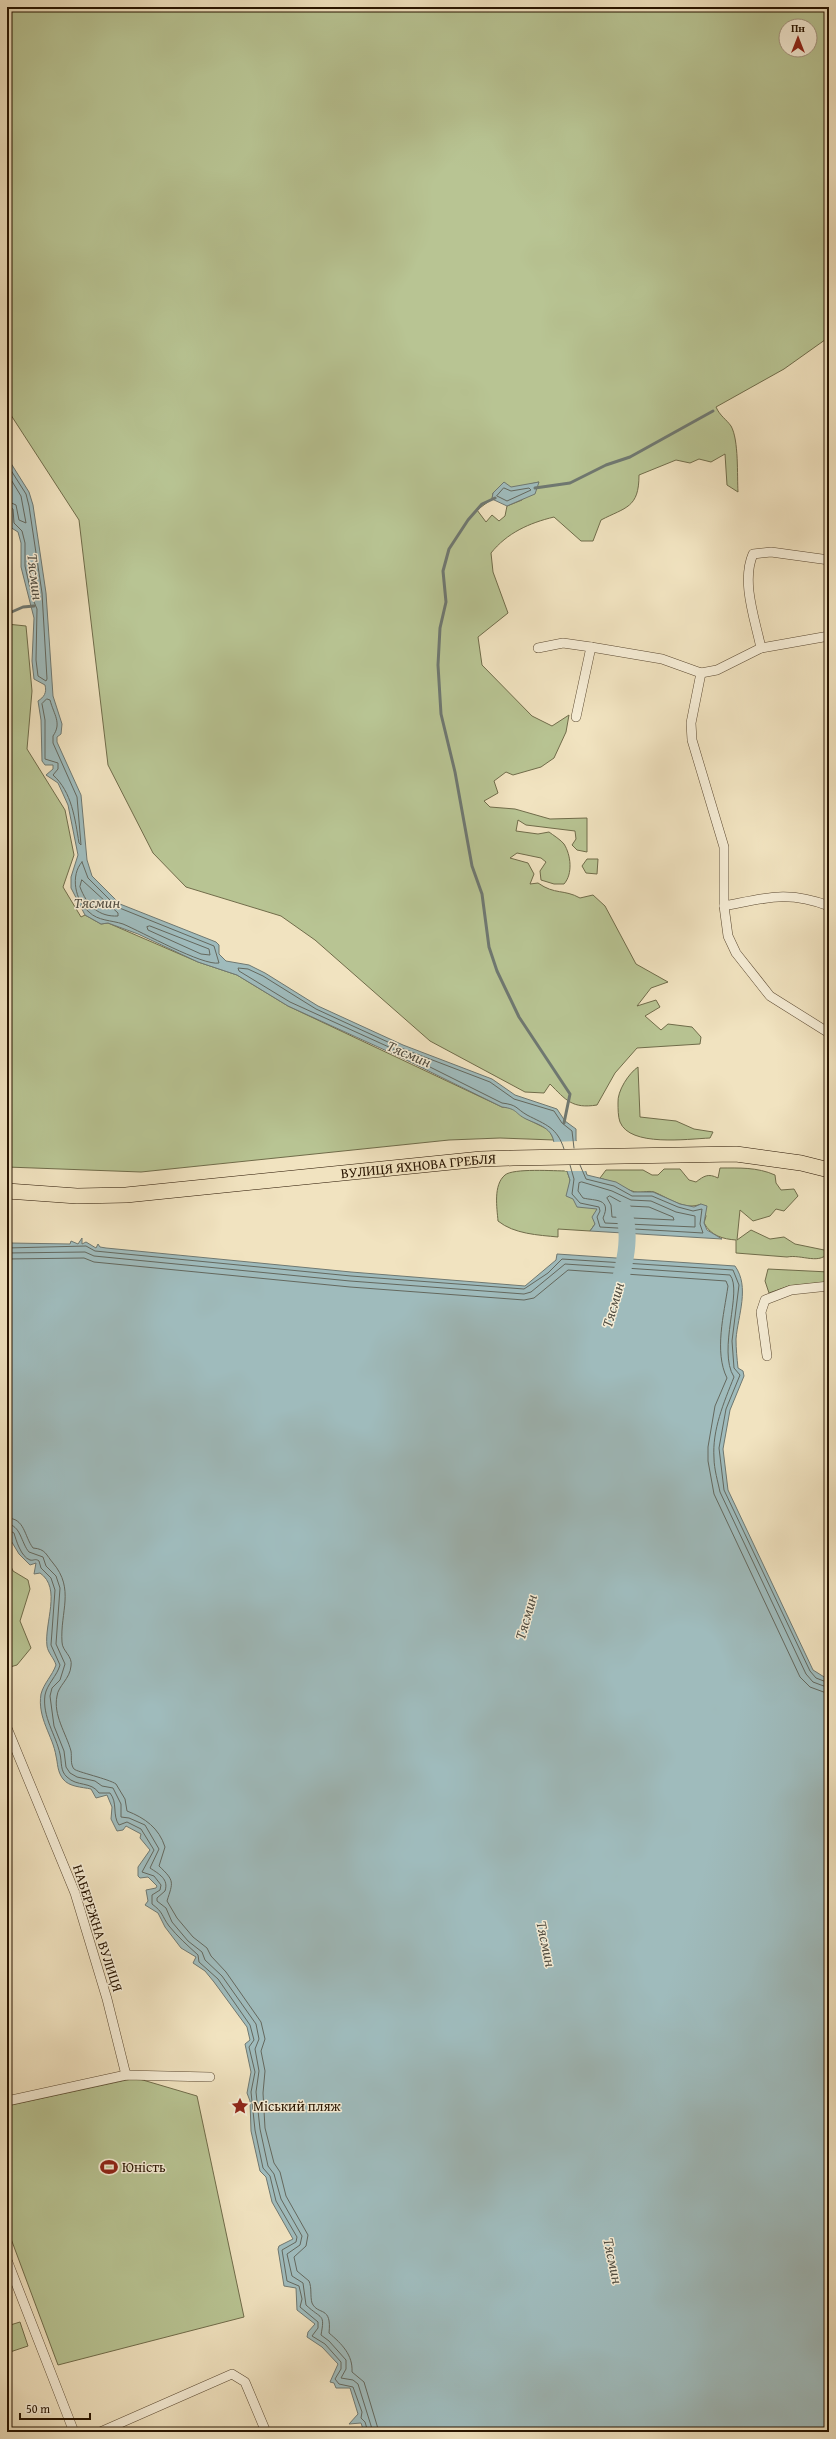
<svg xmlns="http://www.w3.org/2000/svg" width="836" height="2439" viewBox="0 0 836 2439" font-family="'Gentium Book Plus',serif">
  <rect width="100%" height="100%" fill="#f1e3c0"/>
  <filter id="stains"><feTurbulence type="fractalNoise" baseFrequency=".005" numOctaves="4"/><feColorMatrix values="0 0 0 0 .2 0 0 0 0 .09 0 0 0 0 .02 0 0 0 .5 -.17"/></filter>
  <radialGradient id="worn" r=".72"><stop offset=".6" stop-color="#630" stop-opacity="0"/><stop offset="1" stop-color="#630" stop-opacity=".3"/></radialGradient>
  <g fill="#b8c493" stroke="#706c4a" fill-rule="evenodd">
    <path d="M7 7H829V337L784 369 716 407C720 416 726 419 731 426 739 440 737 476 738 492L727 485 725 454 711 462 699 459 690 463 676 460 639 475C639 508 626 507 601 520L593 541H581L554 517C529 523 507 533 491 553L493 572 508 613 478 637 482 665 532 716 552 726 569 715 566 732 554 758 541 767 513 775 506 772 494 781 498 793 484 801 490 807 515 809 550 819 587 818V852L577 850 572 845 576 839 575 831 526 825 518 820 516 831 538 834 549 832C553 835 561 840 564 844 571 855 573 874 564 884H554L541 880 540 871 546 862 541 858 517 853 510 858 528 863 534 874 530 884 538 883C555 895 564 889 580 898L593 895 605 906 636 964 668 982 651 988 637 1006 656 1000 660 1007 645 1016 661 1030 668 1024 692 1027 701 1037 700 1044 637 1048 615 1073 597 1105C572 1109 566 1100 550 1084L544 1093 525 1092 430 1041 315 940 281 916 186 887 153 853 108 765 79 520 7 409ZM786 26H810V50H786ZM539 482 522 500 507 506 505 516 499 521 492 515 486 522 477 510 492 499 493 493Z"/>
    <polygon points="7,624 26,626 32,691 27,749 65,810 74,855 63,887 81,917 85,915 101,924 108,923 198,962 237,975 288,1006 502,1107 514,1108 527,1119 549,1130 554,1140 500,1138 449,1140 141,1172 7,1167"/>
    <polygon points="587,859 598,859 597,874 586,873 582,866"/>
    <path d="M638 1067 640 1117 676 1121 694 1129 713 1132 710 1138C687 1139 630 1147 620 1122 618 1117 618 1108 618 1103 617 1091 629 1073 638 1067Z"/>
    <path d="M720 1168C739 1168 757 1167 775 1175L776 1183 781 1190 794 1189 798 1196 784 1211 776 1209 770 1216 753 1221 740 1210 737 1240 751 1230 770 1239 784 1237 795 1244 829 1251C821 1266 802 1254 787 1257L736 1253V1240C723 1239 711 1236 704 1223L706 1216 701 1204C685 1211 669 1198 654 1192 648 1190 639 1194 632 1191 621 1188 612 1181 600 1178L606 1170H643L652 1175H658L664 1169H680L689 1180 696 1182C704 1176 708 1173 718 1178Z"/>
    <path d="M567 1171 570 1180 569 1189 597 1209 595 1224 590 1231 558 1229V1237C538 1235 514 1234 498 1221 497 1208 493 1185 505 1175 513 1168 555 1171 567 1171Z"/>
    <polygon points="768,1269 829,1272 829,1282 789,1286 769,1293 765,1281"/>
    <polygon points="7,1558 13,1571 28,1580 30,1589 20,1621 31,1648 17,1665 10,1667 7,1661"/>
    <polygon points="136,2078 197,2096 244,2317 58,2365 7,2228 7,2106"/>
    <polygon points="20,2322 28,2346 7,2353 7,2326"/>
  </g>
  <g fill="#9fbbbc" stroke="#6f7871">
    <path d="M7 457 29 492 33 505 46 593 53 696 62 724 61 734 57 737V742L81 795 87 860 92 876 120 904 216 942 219 945V954L226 961 249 965 265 973 318 1006 403 1045 492 1079 515 1095 557 1109 565 1121 576 1129V1140L587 1175 616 1182 633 1192H653L680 1204 694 1207 701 1204 707 1206 704 1223 707 1230 722 1239 590 1231 595 1224 592 1217 597 1209 577 1207 573 1199 566 1196 570 1180 558 1145 554 1144C553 1128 539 1125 526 1119 514 1113 518 1109 502 1107L400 1057 288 1006 237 975 198 962 138 934 108 923 101 924 85 915 71 888V877L78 855 68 805 58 783 46 775 53 769V765H45L42 761 41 720 38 701C44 697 47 693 45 685L34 679 32 661 34 618 21 567V543L18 532 10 527 7 507Z"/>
    <polygon points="504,482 511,487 539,482 535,494 507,506 492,499 493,493"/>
    <path d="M82 1238V1244L86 1242 96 1248 98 1244 100 1247 106 1248 351 1272 525 1286 556 1260 557 1254 735 1266C750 1287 738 1315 736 1339 736 1349 737 1358 738 1368L743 1371 744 1376 730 1410 723 1449 728 1490 813 1670 829 1680V2432H364L361 2423 349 2424 358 2414 350 2388H336L334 2383 330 2382 338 2364 322 2347 307 2337 308 2332 315 2324 297 2310 296 2288 284 2286 278 2249 279 2246 293 2239 272 2202 266 2177 260 2171 251 2131 250 2101 247 2093 251 2072 245 2044 250 2040 247 2027 214 1982 205 1971 193 1963 196 1957 181 1948 165 1927 158 1913 145 1905 148 1901 146 1890 156 1888 157 1886 148 1877 140 1878 138 1876V1867L150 1850 140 1838 141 1834 126 1826 123 1830 117 1831 111 1819 112 1807 107 1795 96 1798 91 1789C82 1787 69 1787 63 1779 57 1771 58 1764 56 1756 53 1736 37 1718 41 1694 44 1683 52 1676 56 1665 54 1658 48 1653 47 1646 44 1623 62 1588 40 1573L34 1574 36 1563 30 1565 19 1554 10 1539 11 1535 7 1531V1245L10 1243 70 1244 71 1241 78 1244Z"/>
  </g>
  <polygon fill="#f1e3c0" points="578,1141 588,1171 565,1171 557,1146 553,1145 552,1142"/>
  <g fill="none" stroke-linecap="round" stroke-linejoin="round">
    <g stroke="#64685e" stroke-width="1">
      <polyline points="7,464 26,494 29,506 42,593 47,679 46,681 38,676 36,660 37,609 32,597 25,566 25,543 22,531 14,523 13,509 7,506"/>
      <polyline points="7,473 21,496 26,523 19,520 16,505 7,501"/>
      <polygon points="504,488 511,491 529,488 531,490 507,501 497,496"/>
      <path d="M47 699 50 700C54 715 62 723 53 736V743L77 797 81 845 79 843C75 819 72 792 53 775L58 769V763L45 759V720L42 704Z"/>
      <path d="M82 862 88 878 117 907 214 946 219 963C203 966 142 932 123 924 111 920 98 921 89 912 75 901 70 875 82 862Z"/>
      <path d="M82 880 118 913V916C99 917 87 906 80 887Z"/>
      <polygon points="150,926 209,949 210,955 201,954 148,930 147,927"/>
      <path d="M564 1149C557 1127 546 1125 527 1115 515 1108 518 1105 502 1103L402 1053 290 1002 239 971 238 968 248 969 263 976 316 1009 355 1027 401 1048 490 1082 514 1099 554 1111 562 1123 572 1131 574 1148"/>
      <polyline points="570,1165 574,1179 572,1194 580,1203 599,1207 600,1211 597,1217 600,1227 703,1233 700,1224 702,1209 693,1211 678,1207 652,1196 632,1196 614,1186 586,1179 580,1165"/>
      <path d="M582 1182 612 1191 631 1200 651 1201 676 1212 695 1216V1227L605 1223 603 1218C612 1198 595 1201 583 1198L578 1191 579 1183Z"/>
      <polygon points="610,1196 628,1206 649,1207 673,1217 674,1220 612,1217 611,1205 607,1198"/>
      <polyline points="7,1248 86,1246 95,1251 351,1276 524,1289 548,1273 562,1259 733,1270 739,1285 732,1341 734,1368 740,1375 726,1409 719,1448 724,1490 810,1671 816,1678 829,1683"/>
      <path d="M7 1253 85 1252 94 1256 350 1281 524 1294 531 1292 565 1264 730 1275C743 1291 717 1350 734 1377 724 1402 712 1430 714 1458 714 1469 718 1482 720 1492L806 1674 813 1682 829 1688"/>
      <path d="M7 1259 84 1258 94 1262 350 1287 524 1300 534 1298 568 1270 726 1281 728 1286C724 1314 714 1352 727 1378L715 1406 708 1447V1461L714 1494 800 1677 810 1687 829 1694"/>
      <path d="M7 1518C25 1518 24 1536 33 1548 46 1549 46 1555 53 1563 75 1589 60 1612 62 1642 62 1651 73 1656 71 1666 70 1679 58 1686 57 1696 53 1715 66 1733 71 1751 72 1757 70 1764 74 1769 77 1772 109 1779 116 1784L125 1799 127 1811C145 1818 159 1828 165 1847L159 1866C175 1881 173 1882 167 1901L177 1918 193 1937 207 1948 211 1956 226 1972 261 2022 265 2039 261 2051 265 2071 263 2093 265 2128 274 2163 280 2172 286 2196 308 2235 306 2246 294 2257 297 2271 309 2281C312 2288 310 2296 312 2303 318 2316 332 2305 329 2333 342 2344 353 2355 352 2372L364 2382 379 2432"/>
      <path d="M7 1524C21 1525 21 1543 29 1552L43 1557 46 1566 56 1576 60 1588 56 1644 65 1664 60 1680 52 1688 50 1696 54 1726 64 1751 66 1767 70 1773 77 1777 95 1781 102 1786 113 1788 121 1804V1817L129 1818 145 1825 159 1849 150 1868C159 1874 169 1879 165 1891L157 1898V1901L166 1908 172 1922 188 1941 202 1952 205 1960 222 1976 256 2024 259 2039 255 2049 259 2071 256 2092 260 2129 268 2166 274 2174 281 2199 302 2236 300 2245 287 2254 292 2276 303 2283 306 2305C322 2320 325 2313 321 2335L329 2341 346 2360V2369L341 2378 353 2380 358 2384 373 2432"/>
      <path d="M7 1529 14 1533C16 1540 21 1557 30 1560 34 1561 35 1558 39 1561L41 1568 51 1578 55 1590 51 1645 60 1665C57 1676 47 1684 45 1695 42 1717 56 1735 60 1754 62 1762 60 1771 67 1777 77 1787 91 1781 99 1793H110C118 1803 112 1815 119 1825L127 1822 141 1829 154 1850 142 1872 154 1876 161 1885 160 1890 152 1895V1904C164 1913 161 1915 169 1926 178 1937 187 1945 198 1955L199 1962 218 1979 250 2025 254 2040 249 2047 255 2072 251 2092 255 2130 263 2168 270 2176 276 2201 297 2237 296 2242 282 2250 287 2281 299 2286 302 2299 300 2307 318 2322V2328L312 2336 325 2344 341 2362V2369L335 2379 339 2384 353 2387 362 2412 361 2418 365 2422 368 2432"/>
    </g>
    <g stroke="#6f7871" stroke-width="3">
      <polyline points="535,488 570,483 606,465 630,457 713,411"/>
      <polyline points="495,498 482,504 468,520 449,549 443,571 446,602 440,628 438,665 441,714 455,772 472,866 482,894 489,947 497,971 519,1017 570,1094 564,1123"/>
      <polyline points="7,614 23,607 34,606"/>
    </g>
    <path stroke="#9fbbbc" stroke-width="17" d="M620 1281C626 1258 631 1233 623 1210"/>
    <g stroke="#5a4830" stroke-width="10">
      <g id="street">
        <polyline points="538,648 563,643 591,647 662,659 701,673 717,670 761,648 829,636"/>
        <path d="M761 648C755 619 741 582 753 554L771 552 829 560"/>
        <polyline points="701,673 691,723 692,740 724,847 724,906 728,936 736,953 770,996 829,1033"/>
        <polyline points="576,717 591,647"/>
        <path d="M724 906C766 898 787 890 829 906"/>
        <polyline points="767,1356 761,1312 765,1300 791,1290 829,1286"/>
        <polyline points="7,1728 75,1893 107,1999 126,2075"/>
        <polyline points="7,2101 126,2075 210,2077"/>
        <polyline points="7,2260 74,2432"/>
        <polyline points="100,2432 232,2374 245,2382 266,2432"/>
      </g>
    </g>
    <g stroke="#281400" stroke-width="16">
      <g id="primary">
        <path id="s1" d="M7 1191 77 1196 126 1195 481 1159 513 1158 736 1154 801 1163 829 1170"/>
      </g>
    </g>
    <use href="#street" stroke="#f6edd6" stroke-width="9"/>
    <use href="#primary" stroke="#f1e3c0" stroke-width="15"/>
  </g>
  <defs>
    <g id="sight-bare" transform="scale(1.38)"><path d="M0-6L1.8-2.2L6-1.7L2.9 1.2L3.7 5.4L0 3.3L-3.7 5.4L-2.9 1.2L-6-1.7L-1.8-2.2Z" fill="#8f2418" stroke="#f6edd6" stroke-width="2.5" paint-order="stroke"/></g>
    <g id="stadium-bare" transform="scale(1.38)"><path d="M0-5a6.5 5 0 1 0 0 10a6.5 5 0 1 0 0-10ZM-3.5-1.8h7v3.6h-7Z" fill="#8f2418" stroke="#f6edd6" stroke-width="2.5" paint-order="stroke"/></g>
  </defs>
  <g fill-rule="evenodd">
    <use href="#sight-bare" x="240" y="2106"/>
    <use href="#stadium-bare" x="109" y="2167"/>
  </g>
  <g text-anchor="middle" stroke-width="3" stroke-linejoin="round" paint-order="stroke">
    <g font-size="14" fill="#281400" stroke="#f6edd6">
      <text dy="5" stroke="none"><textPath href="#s1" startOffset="413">ВУЛИЦЯ ЯХНОВА ГРЕБЛЯ</textPath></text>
      <text transform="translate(98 1928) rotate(72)" y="5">НАБЕРЕЖНА ВУЛИЦЯ</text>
    </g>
    <g font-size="14" fill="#281400" stroke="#f6edd6" text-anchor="start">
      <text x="253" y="2111">Міський пляж</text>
      <text x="122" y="2172">Юність</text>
    </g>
    <g font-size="15" font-style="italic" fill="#524e42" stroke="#f6edd6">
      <text transform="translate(35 577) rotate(83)" y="5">Тясмин</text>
      <text x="97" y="908">Тясмин</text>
      <text transform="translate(409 1054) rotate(23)" y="5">Тясмин</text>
      <text transform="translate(613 1305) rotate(-74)" y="5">Тясмин</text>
      <text transform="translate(526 1617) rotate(-74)" y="5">Тясмин</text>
      <text transform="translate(546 1944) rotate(78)" y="5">Тясмин</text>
      <text transform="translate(613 2261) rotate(78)" y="5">Тясмин</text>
    </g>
  </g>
  <rect width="836" height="2439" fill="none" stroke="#f1e3c0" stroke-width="24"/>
  <rect x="8" y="8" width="820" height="2423" fill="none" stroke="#281400" stroke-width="2"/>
  <rect x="12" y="12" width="812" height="2415" fill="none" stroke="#281400"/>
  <g transform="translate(798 38)"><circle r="19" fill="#f6edd6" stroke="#a49680"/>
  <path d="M0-3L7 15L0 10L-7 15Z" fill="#8f2418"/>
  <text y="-6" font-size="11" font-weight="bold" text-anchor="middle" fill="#281400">Пн</text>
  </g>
  <path d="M20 2413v6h70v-6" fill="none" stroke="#281400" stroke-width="2"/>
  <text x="26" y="2413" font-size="12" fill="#281400" stroke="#f6edd6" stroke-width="3" paint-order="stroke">50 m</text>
  <rect width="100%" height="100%" filter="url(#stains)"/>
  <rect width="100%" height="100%" fill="url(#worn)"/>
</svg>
